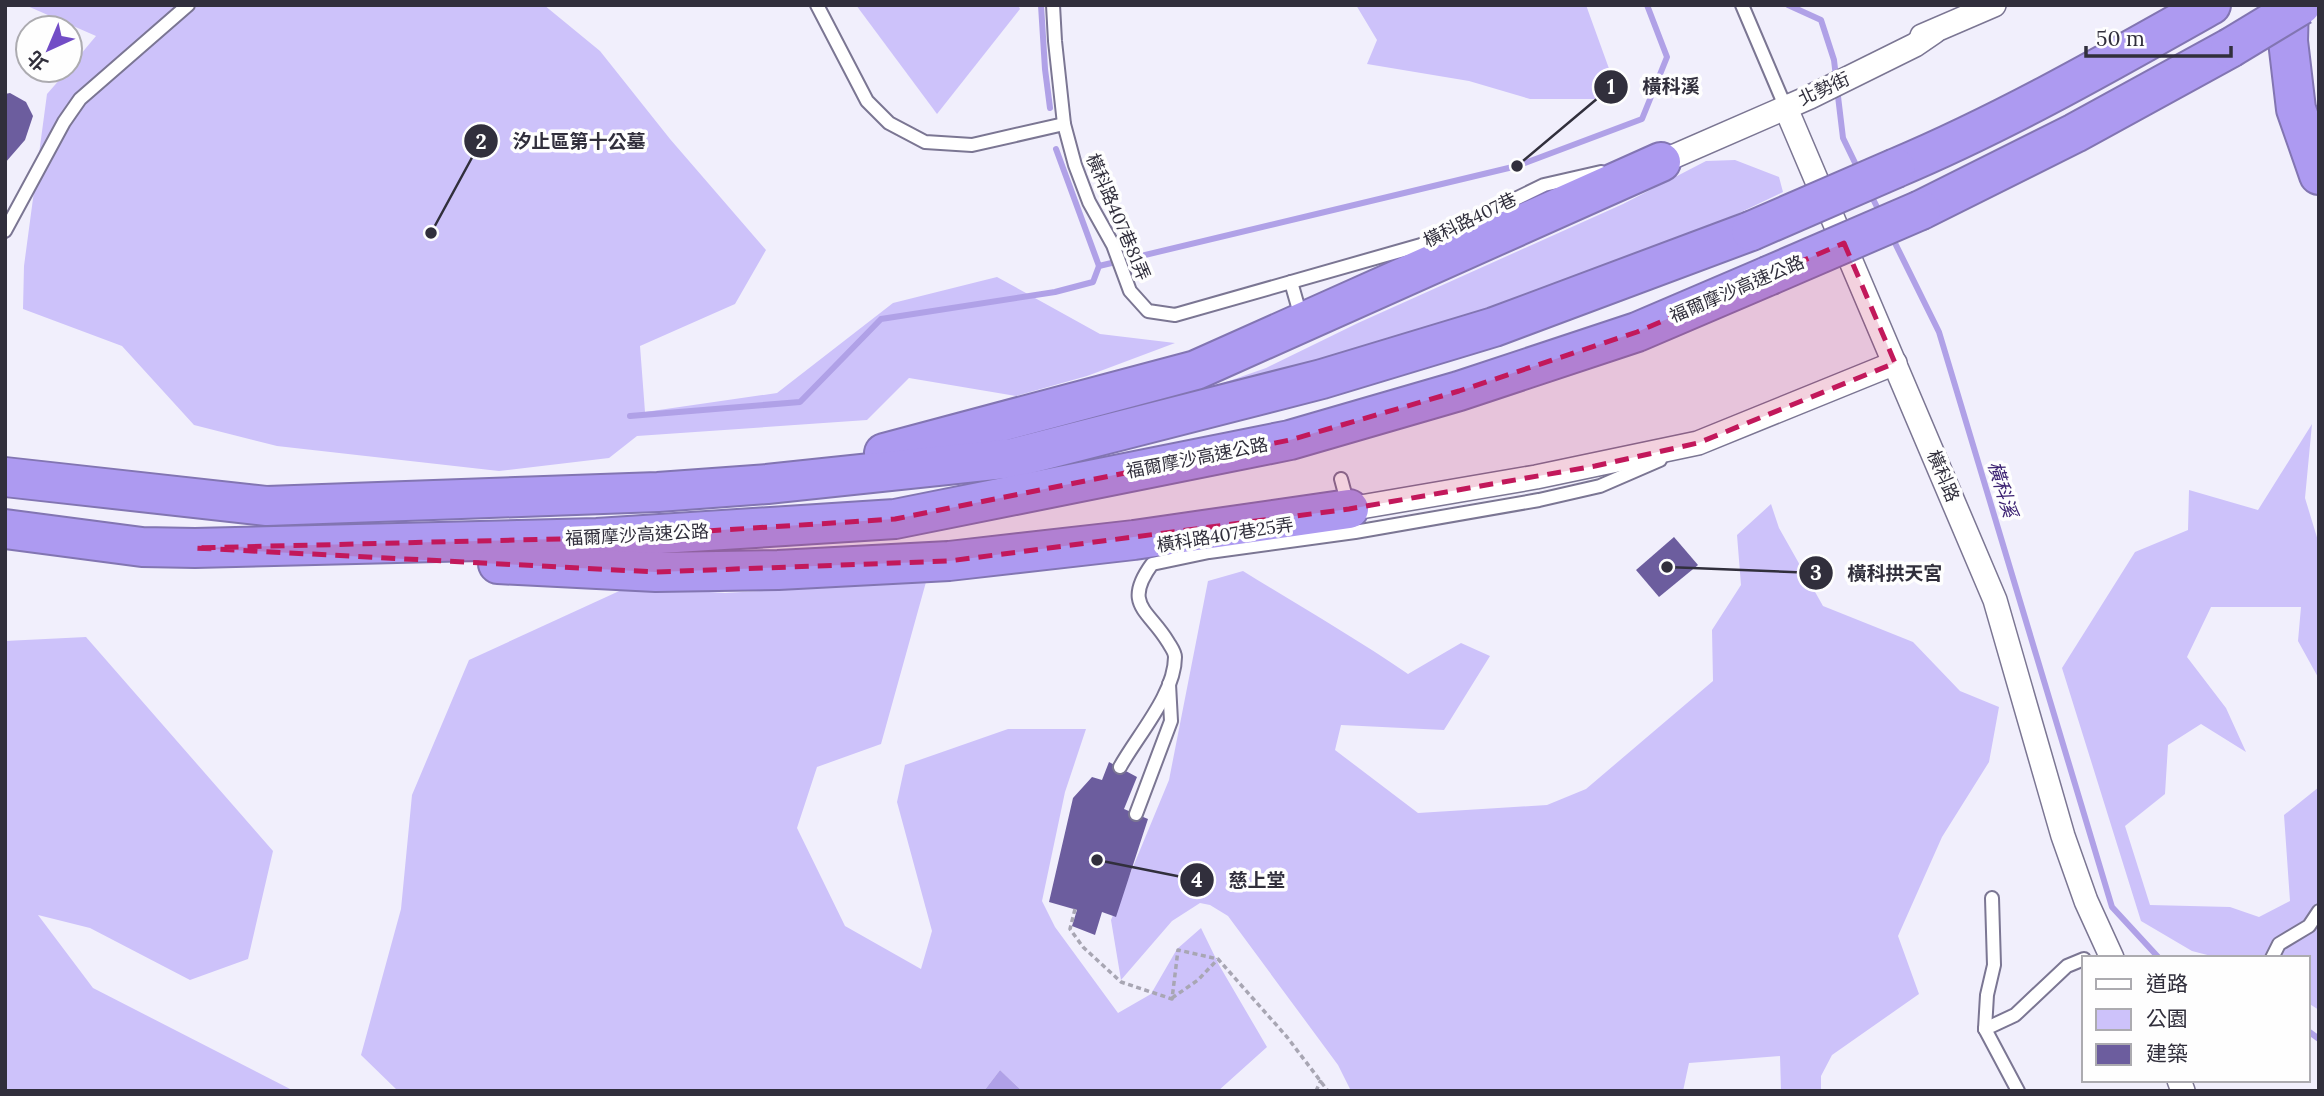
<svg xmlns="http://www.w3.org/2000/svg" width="2324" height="1096" viewBox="0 0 2324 1096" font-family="Lora,'Noto Sans TC',serif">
  <rect width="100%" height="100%" fill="#f1effc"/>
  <g fill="#cdc2fa">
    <polygon points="25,5 544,5 600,51 670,139 766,250 735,304 640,346 645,412 777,393 893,303 997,277 1100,334 1175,343 1087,376 1016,396 909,378 867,420 637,436 609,458 499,471 277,446 194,425 122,346 23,309 24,266 47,94 68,70 70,70 70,67 96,36"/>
    <polygon points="856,5 1018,5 1020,9 937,114"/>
    <polygon points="1356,5 1586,5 1620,99 1530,99 1469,81 1367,64 1377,40"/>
    <polygon points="1735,160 1779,177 1783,192 1712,226 1493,308 1381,343 1169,402 1266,368 1358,323 1623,204 1706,161"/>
    <polygon points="2312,424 2305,498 2319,544 2319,679 2298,641 2301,607 2211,607 2187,657 2226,708 2246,752 2201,724 2168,745 2165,794 2125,826 2150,905 2230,907 2259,917 2290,901 2284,815 2319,787 2319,1010 2308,1003 2308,958 2219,958 2192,951 2141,921 2062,668 2135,552 2188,530 2189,490 2258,510"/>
    <path d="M1771 504 1779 528 1823 606 1913 642 1960 691 1999 707 1989 762 1942 837 1898 936 1919 994 1832 1055 1821 1076V1091H1781L1780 1056 1689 1063 1683 1091H1351L1338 1065 1228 916 1210 905 1200 903 1172 921 1121 980 1111 920 1169 780 1208 581 1243 571C1298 605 1354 637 1408 674L1461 643 1490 656 1444 730 1341 725 1335 750 1418 813 1547 805 1586 789 1713 681 1712 630 1741 585 1737 535Z"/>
    <polygon points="926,582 881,744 817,767 797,828 845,926 921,969 932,931 897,802 905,765 1008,729 1086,729 1065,792 1042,901 1055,927 1118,1013 1151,994 1177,949 1201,928 1219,965 1267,1047 1218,1091 1022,1091 1000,1070 984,1091 398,1091 361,1055 401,909 412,795 469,660 628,587 725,593"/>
    <polygon points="86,637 273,851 248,959 190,980 90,928 38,915 93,988 294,1091 5,1091 5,641"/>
  </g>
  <polygon fill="#b0a1e7" points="1000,1070 1022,1091 984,1091"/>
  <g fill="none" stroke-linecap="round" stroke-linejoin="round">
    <g stroke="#b0a1e7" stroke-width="6">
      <polyline points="1041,5 1045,69 1050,108"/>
      <polyline points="1788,5 1821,20 1834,60 1836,77"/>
      <polyline points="1837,88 1843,138 1859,171"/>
      <polyline points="1056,149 1099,266 1517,166 1642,119 1667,57 1647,5"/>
      <polyline points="1870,193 1881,215"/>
      <polyline points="1892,237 1939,332 2112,907 2159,958"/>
      <polyline points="630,416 800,402 881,319 1055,292 1093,282 1099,266"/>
      <polyline points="2308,1031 2319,1039"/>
    </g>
  </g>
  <g fill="#6c5d9e">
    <polygon points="10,93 26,102 33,116 25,140 5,163 5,94"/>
    <polygon points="1674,537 1698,565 1659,597 1636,570"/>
    <polygon points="1109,762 1137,777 1124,809 1148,819 1116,917 1102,912 1095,935 1072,926 1077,910 1049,902 1073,798 1092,777 1102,780"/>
  </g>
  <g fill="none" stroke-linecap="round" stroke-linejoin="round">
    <g stroke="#7b7693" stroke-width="16">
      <g id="lane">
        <polyline points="817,5 867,101 889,123 925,142 972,145 1064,124"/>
        <polyline points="1053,5 1055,41 1064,124 1075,165 1089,202 1113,245 1130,291 1148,311 1175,315 1421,245 1544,185 1601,172"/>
        <polyline points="1742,5 1785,106"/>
        <polyline points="5,231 64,122 80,99 188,5"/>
        <polyline points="1291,282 1299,310"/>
        <polyline points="1341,479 1348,505"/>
        <path d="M1120 767C1137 736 1175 694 1175 657 1175 652 1171 647 1168 642 1149 610 1122 605 1152 564L1209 552 1355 532 1539 500 1600 486 1660 460"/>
        <polyline points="1136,814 1171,721 1169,684"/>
        <polyline points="2272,958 2279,944 2309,926 2319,911"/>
        <polyline points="1985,1029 1987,995 1994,965 1992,898"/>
        <polyline points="1985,1029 2015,1015 2067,966 2084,959"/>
        <polyline points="1985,1029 2018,1091"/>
      </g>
    </g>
    <g stroke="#7b7693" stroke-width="26">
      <g id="street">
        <polyline points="1922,36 1994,5"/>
        <polyline points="1785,106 1995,600 2063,836 2086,901 2112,958"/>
        <polyline points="1661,162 1810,97 1915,45 1934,32"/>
        <polyline points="1349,509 1536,477 1698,443 1895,363"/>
        <polyline points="2179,1080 2183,1091"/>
      </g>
    </g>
    <g stroke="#8275b2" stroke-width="42">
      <g id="highway">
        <polyline points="2289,5 2288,41 2296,109 2319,175"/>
        <path d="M1896 168C2005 122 2108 63 2211 5"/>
        <polyline points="1921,210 2075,133 2230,48"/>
        <polyline points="884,453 1196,370 1661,162"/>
        <polyline points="5,477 267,506 658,492 767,484 1013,458 1322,379 1494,327 1751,231"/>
        <polyline points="5,529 142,547 195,548 597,538 895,519 1290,440 1459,391 1637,332 1768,276"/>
        <polyline points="498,564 656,572 778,570 949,561 1134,540 1349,509"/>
      </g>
    </g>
    <g stroke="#a8a6b3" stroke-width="3.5" stroke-dasharray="5 3.5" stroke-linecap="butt">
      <polyline points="1075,909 1070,929 1083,947 1121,982 1172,999 1178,950 1218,959 1287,1037 1328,1091"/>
      <polyline points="1172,998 1198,980 1218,959"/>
      <polyline points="1316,1091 1321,1080"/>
    </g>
    <use href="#lane" stroke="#fff" stroke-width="12"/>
    <use href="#street" stroke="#fff" stroke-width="23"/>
    <use href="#highway" stroke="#ad9af1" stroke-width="38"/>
    <g stroke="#8275b2" stroke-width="42" stroke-linecap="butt">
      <g id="highway-bridge">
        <polyline points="2230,48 2301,5"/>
        <polyline points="1751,231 1896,168"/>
        <polyline points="1768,276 1921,210"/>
      </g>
    </g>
    <use href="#highway-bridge" stroke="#ad9af1" stroke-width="38"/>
  </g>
  <path fill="#c2185b" fill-opacity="0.2" stroke="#c2185b" stroke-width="5" stroke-dasharray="14 9" stroke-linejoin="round" d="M1844 243 1895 363 1698 443 1595 466 1349 509 949 561 656 572 195 548 597 538 895 519 1290 440 1459 391 1637 332Z"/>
  <g text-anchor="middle" stroke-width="7" stroke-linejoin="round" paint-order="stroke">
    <g font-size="18" fill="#312f3c" stroke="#fefefe">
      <text transform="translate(1824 89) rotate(-25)" y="6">北勢街</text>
      <text transform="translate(1118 217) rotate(67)" y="6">橫科路407巷81弄</text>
      <text transform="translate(1470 220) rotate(-26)" y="6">橫科路407巷</text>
      <text transform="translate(1737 289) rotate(-23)" y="6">福爾摩沙高速公路</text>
      <text transform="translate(1197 458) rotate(-11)" y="6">福爾摩沙高速公路</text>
      <text transform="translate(1943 476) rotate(67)" y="6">橫科路</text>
      <text transform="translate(637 535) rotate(-3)" y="6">福爾摩沙高速公路</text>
      <text transform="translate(1225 535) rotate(-9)" y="6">橫科路407巷25弄</text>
    </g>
    <g font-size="19" font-style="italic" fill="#3c2272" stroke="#fefefe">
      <text transform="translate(2003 489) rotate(73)" y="7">橫科溪</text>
    </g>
  </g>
  <path fill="none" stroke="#312f3c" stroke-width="2.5" d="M1517 166L1611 87M431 233L481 141M1667 567L1816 573M1097 860L1197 880"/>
  <g fill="#312f3c" stroke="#fefefe" stroke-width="2.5">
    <circle cx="1517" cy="166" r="7"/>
    <circle cx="431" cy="233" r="7"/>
    <circle cx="1667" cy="567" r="7"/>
    <circle cx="1097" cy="860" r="7"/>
    <circle cx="1611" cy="87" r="18"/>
    <circle cx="481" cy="141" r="18"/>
    <circle cx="1816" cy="573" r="18"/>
    <circle cx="1197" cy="880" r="18"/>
  </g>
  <g font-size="21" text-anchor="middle" font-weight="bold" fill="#fff">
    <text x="1611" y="94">1</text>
    <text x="481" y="149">2</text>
    <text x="1816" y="580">3</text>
    <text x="1197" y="887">4</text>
  </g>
  <g font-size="19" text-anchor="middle" font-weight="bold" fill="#312f3c" stroke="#fefefe" stroke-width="7" stroke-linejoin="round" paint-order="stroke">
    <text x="1671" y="93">橫科溪</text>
    <text x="579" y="148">汐止區第十公墓</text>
    <text x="1895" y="580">橫科拱天宮</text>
    <text x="1257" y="887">慈上堂</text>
  </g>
  <rect width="2324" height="1096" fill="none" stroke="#312f3c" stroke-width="14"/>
  <rect x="2082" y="956" width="228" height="126" fill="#fefefe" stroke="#acabb0" stroke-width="2"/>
  <rect x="2096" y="979" width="35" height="10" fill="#ffffff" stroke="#acabb0" stroke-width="2"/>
  <text x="2146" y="991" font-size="21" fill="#312f3c">道路</text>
  <rect x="2096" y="1009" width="35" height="21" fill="#cdc2fa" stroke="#acabb0" stroke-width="2"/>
  <text x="2146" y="1026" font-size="21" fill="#312f3c">公園</text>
  <rect x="2096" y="1044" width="35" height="21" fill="#6c5d9e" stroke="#acabb0" stroke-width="2"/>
  <text x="2146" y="1061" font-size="21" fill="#312f3c">建築</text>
  <g transform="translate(49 49) rotate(224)"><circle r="33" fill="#fefefe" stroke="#acabb0" stroke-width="2"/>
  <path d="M0-5L12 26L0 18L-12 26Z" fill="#724dc6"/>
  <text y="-10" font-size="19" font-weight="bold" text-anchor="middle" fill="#312f3c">北</text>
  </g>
  <path d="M2086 46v10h145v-10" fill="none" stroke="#312f3c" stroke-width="3.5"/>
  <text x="2096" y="46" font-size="21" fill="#312f3c" stroke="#fefefe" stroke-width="5" paint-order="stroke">50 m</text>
</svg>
